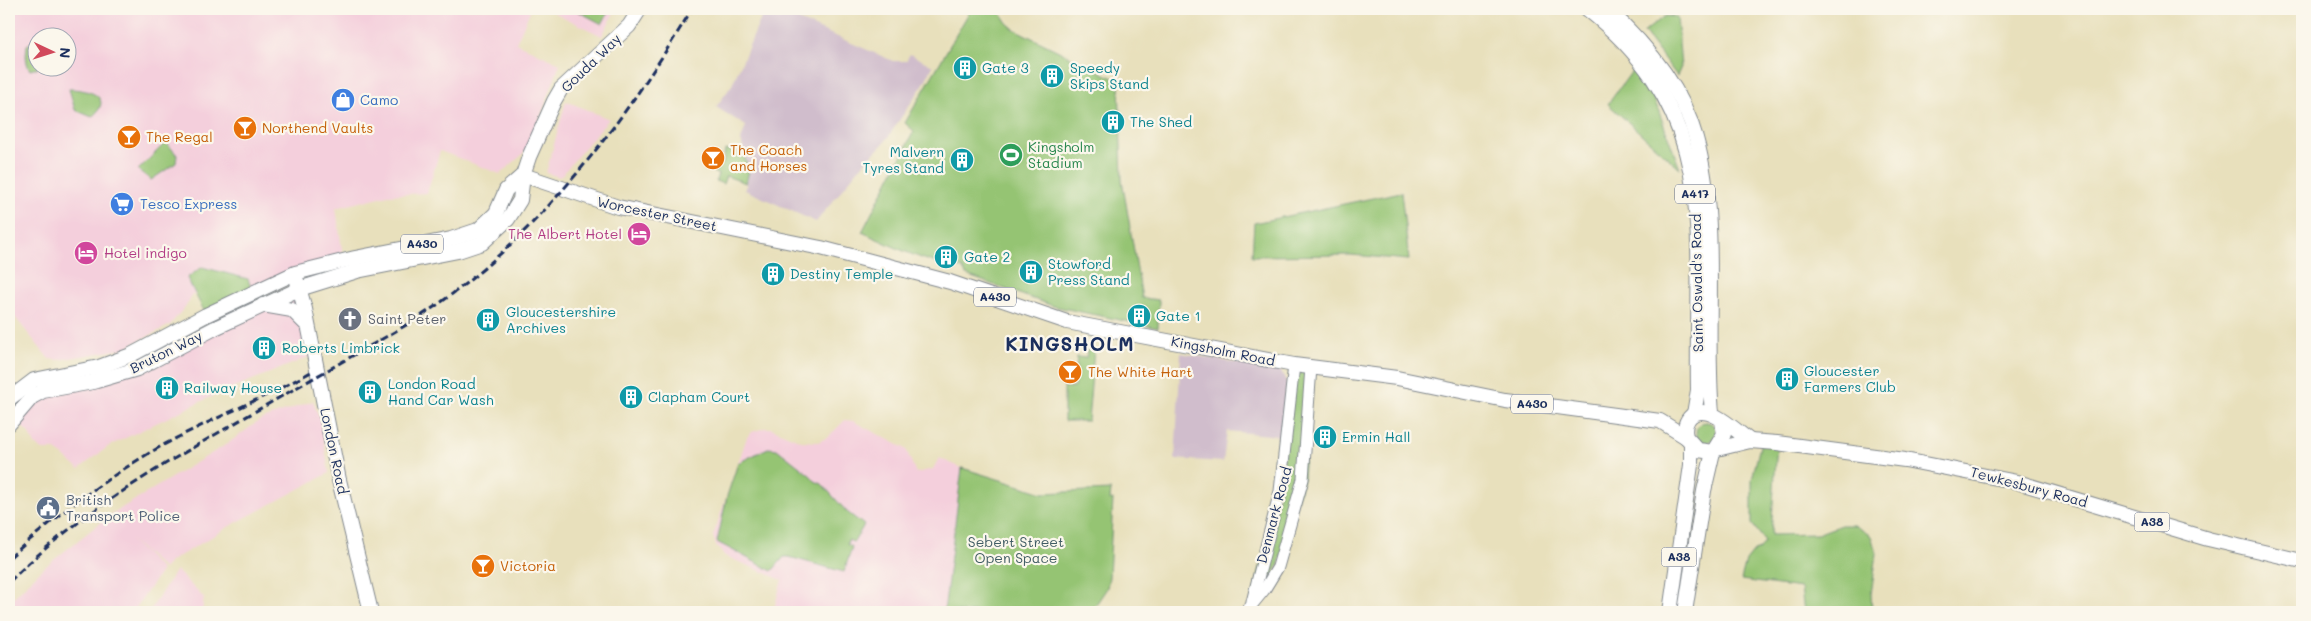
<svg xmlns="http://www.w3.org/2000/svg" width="2311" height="621" viewBox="0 0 2311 621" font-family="Mali,sans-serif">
  <rect width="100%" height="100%" fill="#fbf7ec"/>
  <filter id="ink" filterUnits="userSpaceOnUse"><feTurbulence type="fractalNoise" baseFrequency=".02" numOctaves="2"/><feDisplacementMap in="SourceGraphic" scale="10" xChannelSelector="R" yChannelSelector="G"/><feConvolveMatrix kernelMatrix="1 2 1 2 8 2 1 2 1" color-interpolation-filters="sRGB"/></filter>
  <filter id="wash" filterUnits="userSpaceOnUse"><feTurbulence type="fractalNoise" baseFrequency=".0096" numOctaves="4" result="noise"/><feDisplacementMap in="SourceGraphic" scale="20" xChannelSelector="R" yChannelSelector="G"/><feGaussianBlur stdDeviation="1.12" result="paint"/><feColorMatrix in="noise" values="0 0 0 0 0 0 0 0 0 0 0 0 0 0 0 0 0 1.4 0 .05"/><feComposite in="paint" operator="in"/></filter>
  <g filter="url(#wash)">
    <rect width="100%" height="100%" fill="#e8e0bc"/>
    <g fill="#f4cfdc" fill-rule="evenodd">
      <path d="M9 9H531L516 43 560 64 532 140 522 155 500 174 440 151 427 193 388 195 336 208 343 256 206 315 197 297 192 294 189 302 170 325 123 349 59 360 49 359 9 310ZM38 38H68V68H38Z"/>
      <polygon points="547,9 616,9 602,36"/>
      <polygon points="566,101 609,119 560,177 546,173"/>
      <polygon points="299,289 314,355 208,398 109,446 79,469 56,450 43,450 35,445 29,433 13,419 25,404 93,382"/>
      <polygon points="313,401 321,423 329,473 230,526 171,561 164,569 130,539 162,570 133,612 9,612 9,602 41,570 110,515 227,444 260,420"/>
      <polygon points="845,420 853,421 906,449 916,473 933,469 939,458 962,468 944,612 773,612 782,580 725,556 716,546 713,536 747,437 752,432 764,428 771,428 801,441 818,442 828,437"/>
      <polygon points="176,570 204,598 202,612 149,612"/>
    </g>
    <g fill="#d0bdcc">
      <polygon points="765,9 773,9 893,61 906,61 910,54 933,66 923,85 884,143 863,164 816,222 745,190 749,171 741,140 746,126 716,107 732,85"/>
      <polygon points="1181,353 1281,371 1287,383 1280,436 1227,431 1223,462 1175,459"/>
    </g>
    <g fill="#95c473" stroke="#587a68">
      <polygon points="574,9 610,9 602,24"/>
      <path d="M971 9H998L1007 23 1014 29 1119 81 1122 180 1142 298 1159 300 1158 328 1053 306 966 275 962 268C927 264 895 247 862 232L914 131 905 123Z"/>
      <polygon points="1665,16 1677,17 1681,67 1677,76 1644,32"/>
      <path d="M33 41 37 44 38 68 30 70C25 63 26 53 27 45Z"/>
      <polygon points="1635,67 1652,93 1680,169 1608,104"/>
      <path d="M69 89C86 89 116 96 92 117L75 110Z"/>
      <polygon points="166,142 177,155 176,163 151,180 138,170"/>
      <polygon points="725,150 743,152 749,171 746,183 726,176 723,184 716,181 718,174 714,173 712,166 723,163"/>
      <polygon points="1401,192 1409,260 1351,255 1252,256 1254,223"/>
      <polygon points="202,267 248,279 253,293 206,315 187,278"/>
      <polygon points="1087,350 1094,350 1088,421 1064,421 1064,387 1074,388 1077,357 1086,358"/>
      <polygon points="1294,365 1311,367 1303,479 1278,567 1251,603 1280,491"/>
      <circle cx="1706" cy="432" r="10"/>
      <polygon points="1761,442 1777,443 1771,535 1817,534 1841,525 1854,525 1871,536 1877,554 1871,594 1872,612 1804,612 1801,588 1741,580 1746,561 1754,551 1760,549 1765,541 1752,524 1752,479"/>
      <polygon points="768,448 777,449 811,476 815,481 822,484 847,512 864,525 854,542 848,540 847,544 852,547 844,572 789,557 784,557 772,571 717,542 727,496 738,463"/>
      <polygon points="962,468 1043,493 1111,490 1110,500 1113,499 1109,577 1107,588 1091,612 944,612"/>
    </g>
  </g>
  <g filter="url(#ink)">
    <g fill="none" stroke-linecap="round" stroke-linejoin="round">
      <g stroke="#82888d" stroke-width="13">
        <g id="minor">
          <polyline points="1252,602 1280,491 1294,365"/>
          <polyline points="1246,612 1264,590 1278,567 1303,479 1311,367"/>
        </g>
      </g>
      <g stroke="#82888d" stroke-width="16">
        <g id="major">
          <path d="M1587 9C1723 116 1695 236 1698 390L1694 414"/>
          <path d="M1607 9C1645 43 1682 87 1696 138 1720 224 1704 324 1712 413"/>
          <polyline points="523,175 618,207 821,248 950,282 1067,322 1294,365 1397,378 1505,400 1660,421 1686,437"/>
          <polyline points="297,281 305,309 339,480 371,612"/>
          <polyline points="263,305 292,310 307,325"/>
          <polyline points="9,399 34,380 99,367 131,355 206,315 295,273 355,258 451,239 478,230 496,213 506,190 523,175"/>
          <path d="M1722 421 1724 434 1713 452 1698 450 1686 437C1684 429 1685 421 1692 415 1709 403 1736 431 1750 441"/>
          <polyline points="9,424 32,397 43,391 93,382 137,369 215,328 299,289 357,271 458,251 482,243 508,219 520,200 523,175 529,157 554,101 561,89 629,26 640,9"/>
          <polyline points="1717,449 1750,441 1777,443 1905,460 2017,482 2208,539 2302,561"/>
          <polyline points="1670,612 1691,465 1691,445"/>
          <polyline points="1685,612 1704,491 1713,452"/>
        </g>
      </g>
      <use href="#minor" stroke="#fff" stroke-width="11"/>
      <use href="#major" stroke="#fff" stroke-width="14"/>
      <g stroke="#1b2f5e" stroke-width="3" stroke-dasharray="8 4" stroke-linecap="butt">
        <path d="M9 558C55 517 104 479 158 448 208 420 261 400 311 372"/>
        <path d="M9 582C56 535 109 499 165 464 221 431 278 398 335 366 372 344 410 325 444 300 548 224 627 117 692 9"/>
      </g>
    </g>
  </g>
  <defs>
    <g id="building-disc" transform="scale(1.25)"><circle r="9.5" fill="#0f9aa8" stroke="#fbf7ec"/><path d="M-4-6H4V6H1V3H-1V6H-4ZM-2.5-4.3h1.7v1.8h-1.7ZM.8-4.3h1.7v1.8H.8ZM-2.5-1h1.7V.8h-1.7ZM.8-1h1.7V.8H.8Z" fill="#fff"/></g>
    <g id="shop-disc" transform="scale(1.25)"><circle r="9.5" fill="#3f7fe0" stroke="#fbf7ec"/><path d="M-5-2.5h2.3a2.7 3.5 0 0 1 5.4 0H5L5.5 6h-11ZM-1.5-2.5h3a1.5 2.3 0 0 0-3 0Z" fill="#fff"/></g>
    <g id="bar-disc" transform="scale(1.25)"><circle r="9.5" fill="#e8710a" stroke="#fbf7ec"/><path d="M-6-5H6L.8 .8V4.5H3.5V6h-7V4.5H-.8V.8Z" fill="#fff"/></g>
    <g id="stadium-disc" transform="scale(1.25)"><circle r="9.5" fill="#2e9e5b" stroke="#fbf7ec"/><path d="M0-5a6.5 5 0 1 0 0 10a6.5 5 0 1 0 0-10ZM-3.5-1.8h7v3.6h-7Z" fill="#fff"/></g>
    <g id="supermarket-disc" transform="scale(1.25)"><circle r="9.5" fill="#3f7fe0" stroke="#fbf7ec"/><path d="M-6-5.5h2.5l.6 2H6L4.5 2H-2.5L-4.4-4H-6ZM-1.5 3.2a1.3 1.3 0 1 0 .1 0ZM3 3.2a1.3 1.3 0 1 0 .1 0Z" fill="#fff"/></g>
    <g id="hotel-disc" transform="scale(1.25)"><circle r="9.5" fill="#d1479c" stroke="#fbf7ec"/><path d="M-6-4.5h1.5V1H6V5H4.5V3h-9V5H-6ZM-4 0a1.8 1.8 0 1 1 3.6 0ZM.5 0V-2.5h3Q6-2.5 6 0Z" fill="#fff"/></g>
    <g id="church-disc" transform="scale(1.25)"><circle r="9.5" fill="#6b7280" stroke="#fbf7ec"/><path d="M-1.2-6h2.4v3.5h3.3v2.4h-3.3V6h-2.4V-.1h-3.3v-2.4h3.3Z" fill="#fff"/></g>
    <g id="civic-disc" transform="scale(1.25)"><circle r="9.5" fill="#5c6f8a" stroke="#fbf7ec"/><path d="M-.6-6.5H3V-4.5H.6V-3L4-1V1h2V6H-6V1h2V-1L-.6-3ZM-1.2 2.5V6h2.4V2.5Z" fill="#fff"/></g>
  </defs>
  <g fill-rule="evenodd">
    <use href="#building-disc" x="965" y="68"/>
    <use href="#building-disc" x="1052" y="76"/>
    <use href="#shop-disc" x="343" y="100"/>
    <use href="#building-disc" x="1113" y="122"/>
    <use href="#bar-disc" x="245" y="128"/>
    <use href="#bar-disc" x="129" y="137"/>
    <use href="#stadium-disc" x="1011" y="155"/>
    <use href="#bar-disc" x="713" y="158"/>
    <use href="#building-disc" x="962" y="160"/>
    <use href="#supermarket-disc" x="122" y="204"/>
    <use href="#hotel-disc" x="639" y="234"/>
    <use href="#hotel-disc" x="86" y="253"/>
    <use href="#building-disc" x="946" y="257"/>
    <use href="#building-disc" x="1031" y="272"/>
    <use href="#building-disc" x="773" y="274"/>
    <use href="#building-disc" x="1139" y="316"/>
    <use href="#church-disc" x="350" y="319"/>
    <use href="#building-disc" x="488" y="320"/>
    <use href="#building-disc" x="264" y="348"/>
    <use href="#bar-disc" x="1070" y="372"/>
    <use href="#building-disc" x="1787" y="379"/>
    <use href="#building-disc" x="167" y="388"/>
    <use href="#building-disc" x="370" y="392"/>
    <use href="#building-disc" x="631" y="397"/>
    <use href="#building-disc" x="1325" y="437"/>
    <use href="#civic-disc" x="48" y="508"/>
    <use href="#bar-disc" x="483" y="566"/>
  </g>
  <g text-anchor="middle" stroke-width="4.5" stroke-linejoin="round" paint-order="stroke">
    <g fill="#fbf7ec" stroke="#5e6b89" stroke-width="1">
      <rect x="1675" y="184.5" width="40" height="19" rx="4"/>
      <rect x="401" y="234.5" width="42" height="19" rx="4"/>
      <rect x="974" y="287.5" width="42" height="19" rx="4"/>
      <rect x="1511" y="394.5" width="42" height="19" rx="4"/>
      <rect x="2134.5" y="512.5" width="35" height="19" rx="4"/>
      <rect x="1661.5" y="547.5" width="35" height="19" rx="4"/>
    </g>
    <g font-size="12" font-weight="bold" fill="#1b2f5e">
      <text x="1695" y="198">A417</text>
      <text x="422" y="248">A430</text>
      <text x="995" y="301">A430</text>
      <text x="1532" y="408">A430</text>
      <text x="2152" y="526">A38</text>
      <text x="1679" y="561">A38</text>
    </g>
    <g font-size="14" fill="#1b2f5e" stroke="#fbf7ec">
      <text transform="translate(591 63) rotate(-44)" y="5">Gouda Way</text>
      <text transform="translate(657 214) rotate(12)" y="5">Worcester Street</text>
      <text transform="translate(1697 283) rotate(-91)" y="5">Saint Oswald's Road</text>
      <text transform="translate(1223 351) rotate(11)" y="5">Kingsholm Road</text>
      <text transform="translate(166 352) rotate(-26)" y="5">Bruton Way</text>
      <text transform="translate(334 451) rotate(78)" y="5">London Road</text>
      <text transform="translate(2029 487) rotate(15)" y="5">Tewkesbury Road</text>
      <text transform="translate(1274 515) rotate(-75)" y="5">Denmark Road</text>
    </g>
    <g font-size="14" fill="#0d838f" stroke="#fbf7ec" text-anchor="start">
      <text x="982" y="73">Gate 3</text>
      <text x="1070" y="73">Speedy<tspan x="1070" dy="16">Skips Stand</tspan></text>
      <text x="1130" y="127">The Shed</text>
      <text x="944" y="157" text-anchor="end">Malvern<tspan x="944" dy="16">Tyres Stand</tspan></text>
      <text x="964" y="262">Gate 2</text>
      <text x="1048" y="269">Stowford<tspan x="1048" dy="16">Press Stand</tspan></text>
      <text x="790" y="279">Destiny Temple</text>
      <text x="506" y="317">Gloucestershire<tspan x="506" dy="16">Archives</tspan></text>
      <text x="1156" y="321">Gate 1</text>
      <text x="282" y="353">Roberts Limbrick</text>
      <text x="1804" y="376">Gloucester<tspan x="1804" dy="16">Farmers Club</tspan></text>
      <text x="388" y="389">London Road<tspan x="388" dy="16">Hand Car Wash</tspan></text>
      <text x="184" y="393">Railway House</text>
      <text x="648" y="402">Clapham Court</text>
      <text x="1342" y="442">Ermin Hall</text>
    </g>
    <g font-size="14" fill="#366cbe" stroke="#fbf7ec" text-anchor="start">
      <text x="360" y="105">Camo</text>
      <text x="140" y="209">Tesco Express</text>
    </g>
    <g font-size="14" fill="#c56008" stroke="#fbf7ec" text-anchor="start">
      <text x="262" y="133">Northend Vaults</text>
      <text x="146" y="142">The Regal</text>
      <text x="730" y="155">The Coach<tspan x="730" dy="16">and Horses</tspan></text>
      <text x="1088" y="377">The White Hart</text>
      <text x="500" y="571">Victoria</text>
    </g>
    <g font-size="14" fill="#27864d" stroke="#fbf7ec" text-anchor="start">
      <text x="1028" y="152">Kingsholm<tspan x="1028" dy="16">Stadium</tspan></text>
    </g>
    <g font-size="14" fill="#b23c85" stroke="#fbf7ec" text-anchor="end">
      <text x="622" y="239">The Albert Hotel</text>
      <text x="104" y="258" text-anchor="start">Hotel indigo</text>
    </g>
    <g font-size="14" fill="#5b616d" stroke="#fbf7ec" text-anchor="start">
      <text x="368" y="324">Saint Peter</text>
    </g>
    <g font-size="14" fill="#4e5e75" stroke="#fbf7ec" text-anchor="start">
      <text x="66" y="505">British<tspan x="66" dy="16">Transport Police</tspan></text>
    </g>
    <g font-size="14" fill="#405c64" stroke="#fbf7ec">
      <text x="1016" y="547">Sebert Street<tspan x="1016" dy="16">Open Space</tspan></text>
    </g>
    <g font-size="19" font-weight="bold" letter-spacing="1" fill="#1b2f5e" stroke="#fbf7ec">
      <text x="1070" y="351">KINGSHOLM</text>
    </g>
  </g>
  <rect width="2311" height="621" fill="none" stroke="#fbf7ec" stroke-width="30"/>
  <g transform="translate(52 52) rotate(94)"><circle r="24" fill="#fbf7ec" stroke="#a1a7b3"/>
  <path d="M0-4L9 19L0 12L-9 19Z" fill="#d1495b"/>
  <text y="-8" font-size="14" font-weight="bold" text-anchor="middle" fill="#1b2f5e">N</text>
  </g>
</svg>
